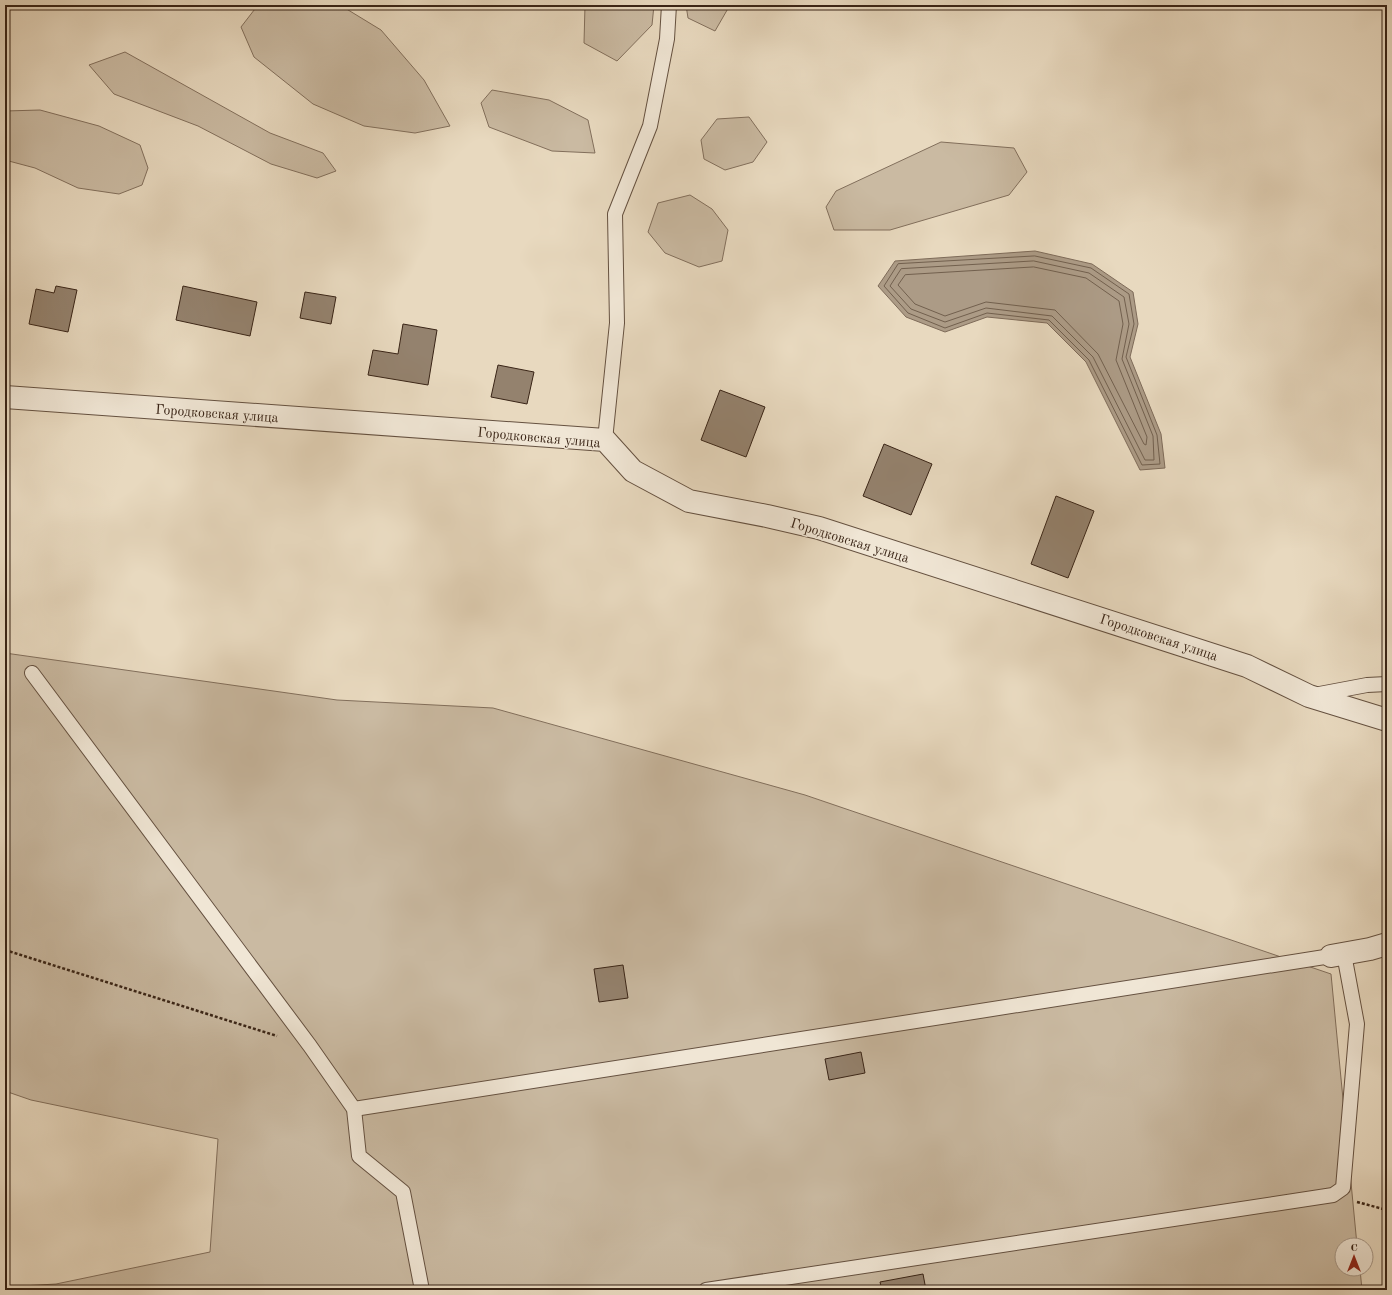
<svg xmlns="http://www.w3.org/2000/svg" width="1392" height="1295" viewBox="0 0 1392 1295" font-family="'Old Standard TT',serif">
  <rect width="100%" height="100%" fill="#e8d9bf"/>
  <filter id="stains"><feTurbulence type="fractalNoise" baseFrequency=".005" numOctaves="4"/><feColorMatrix values="0 0 0 0 .2 0 0 0 0 .09 0 0 0 0 .02 0 0 0 .5 -.17"/></filter>
  <radialGradient id="worn" r=".72"><stop offset=".6" stop-color="#630" stop-opacity="0"/><stop offset="1" stop-color="#630" stop-opacity=".3"/></radialGradient>
  <g fill="#cabaa2" stroke="#826f5c">
    <polygon points="258,5 340,5 381,30 424,80 450,126 415,133 364,126 313,104 254,57 241,27"/>
    <polygon points="585,5 654,5 652,25 617,61 584,43"/>
    <polygon points="686,5 730,5 715,31 688,18"/>
    <polygon points="125,52 270,133 323,153 336,171 317,178 271,164 198,126 114,94 89,65"/>
    <polygon points="492,90 549,100 588,120 595,153 552,151 489,127 481,103"/>
    <polygon points="40,110 99,126 140,145 148,168 142,185 119,194 78,188 35,168 5,160 5,111"/>
    <polygon points="749,117 767,142 753,162 725,170 704,159 701,140 717,119"/>
    <polygon points="941,142 1014,148 1027,172 1009,195 890,230 834,230 826,207 836,191"/>
    <polygon points="690,195 712,209 728,230 722,261 699,267 665,253 648,232 658,203"/>
    <polygon points="5,653 337,700 493,708 805,795 1331,974 1357,1245 1342,1245 1342,1269 1360,1269 1362,1290 5,1290 5,1287 56,1284 210,1252 218,1139 31,1100 5,1091"/>
  </g>
  <polygon fill="#ac9b86" stroke="#7e6b59" points="1035,251 1092,264 1133,292 1138,324 1130,357 1161,434 1165,468 1140,470 1086,362 1047,323 987,317 945,332 906,317 878,286 895,261"/>
  <g fill="none" stroke-linecap="round" stroke-linejoin="round">
    <g stroke="#72604e" stroke-width="1">
      <polygon points="1035,256 1091,268 1129,294 1134,324 1126,357 1157,435 1160,464 1142,465 1089,360 1049,320 987,313 945,328 908,313 884,286 898,264"/>
      <polygon points="1034,261 1089,273 1124,297 1129,324 1122,359 1153,436 1154,460 1145,460 1093,357 1052,316 986,308 945,322 911,309 890,286 901,269"/>
      <polygon points="1034,267 1086,278 1119,301 1123,324 1116,360 1147,437 1146,445 1144,444 1098,354 1055,310 986,302 945,316 915,304 898,285 905,275"/>
    </g>
  </g>
  <g fill="#94826e" stroke="#392416">
    <polygon points="56,286 77,290 68,332 29,324 36,289 54,293"/>
    <polygon points="183,286 257,302 250,336 176,320"/>
    <polygon points="305,292 336,297 331,324 300,318"/>
    <polygon points="403,324 437,330 428,385 368,375 373,350 398,354"/>
    <polygon points="498,365 534,372 527,404 491,397"/>
    <polygon points="720,390 765,407 746,457 701,440"/>
    <polygon points="884,444 932,464 911,515 863,496"/>
    <polygon points="1056,496 1094,511 1068,578 1031,564"/>
    <polygon points="623,965 628,998 599,1002 594,969"/>
    <polygon points="861,1052 865,1073 829,1080 825,1059"/>
    <polygon points="923,1274 926,1290 882,1290 880,1282"/>
  </g>
  <g fill="none" stroke-linecap="round" stroke-linejoin="round">
    <g stroke="#655140" stroke-width="16">
      <g id="service">
        <polyline points="605,440 617,323 615,214 650,126 667,39 669,5"/>
        <polyline points="32,673 310,1046 354,1109 359,1156 403,1192 422,1290"/>
        <polyline points="1314,695 1367,685 1387,684"/>
        <polyline points="354,1109 1331,956"/>
        <polyline points="706,1290 1333,1195 1343,1188 1357,1024 1344,954"/>
      </g>
    </g>
    <g stroke="#655140" stroke-width="24">
      <g id="minor">
        <polyline points="5,397 605,440 633,471 689,501 767,516 819,528 1247,666 1309,696 1387,720"/>
        <polyline points="1331,956 1370,949 1387,944"/>
      </g>
    </g>
    <g stroke="#392416" stroke-width="2.5" stroke-dasharray="3 2" stroke-linecap="butt">
      <polyline points="5,950 277,1036"/>
      <polyline points="1357,1202 1387,1210"/>
    </g>
    <use href="#service" stroke="#f0e6d5" stroke-width="14"/>
    <use href="#minor" stroke="#f0e6d5" stroke-width="22"/>
  </g>
  <g text-anchor="middle" stroke-width="3" stroke-linejoin="round" paint-order="stroke">
    <g font-size="14" fill="#392416" stroke="#f0e6d5">
      <text transform="translate(217 413) rotate(4)" y="5">Городковская улица</text>
      <text transform="translate(539 437) rotate(5)" y="5">Городковская улица</text>
      <text transform="translate(850 540) rotate(17)" y="5">Городковская улица</text>
      <text transform="translate(1159 637) rotate(18)" y="5">Городковская улица</text>
    </g>
  </g>
  <rect width="1392" height="1295" fill="none" stroke="#e8d9bf" stroke-width="20"/>
  <rect x="6" y="6" width="1380" height="1283" fill="none" stroke="#392416" stroke-width="2"/>
  <rect x="10" y="10" width="1372" height="1275" fill="none" stroke="#392416"/>
  <g transform="translate(1354 1257)"><circle r="19" fill="#f0e6d5" stroke="#a79889"/>
  <path d="M0-3L7 15L0 10L-7 15Z" fill="#8f2418"/>
  <text y="-6" font-size="11" font-weight="bold" text-anchor="middle" fill="#392416">С</text>
  </g>
  <rect width="100%" height="100%" filter="url(#stains)"/>
  <rect width="100%" height="100%" fill="url(#worn)"/>
</svg>
